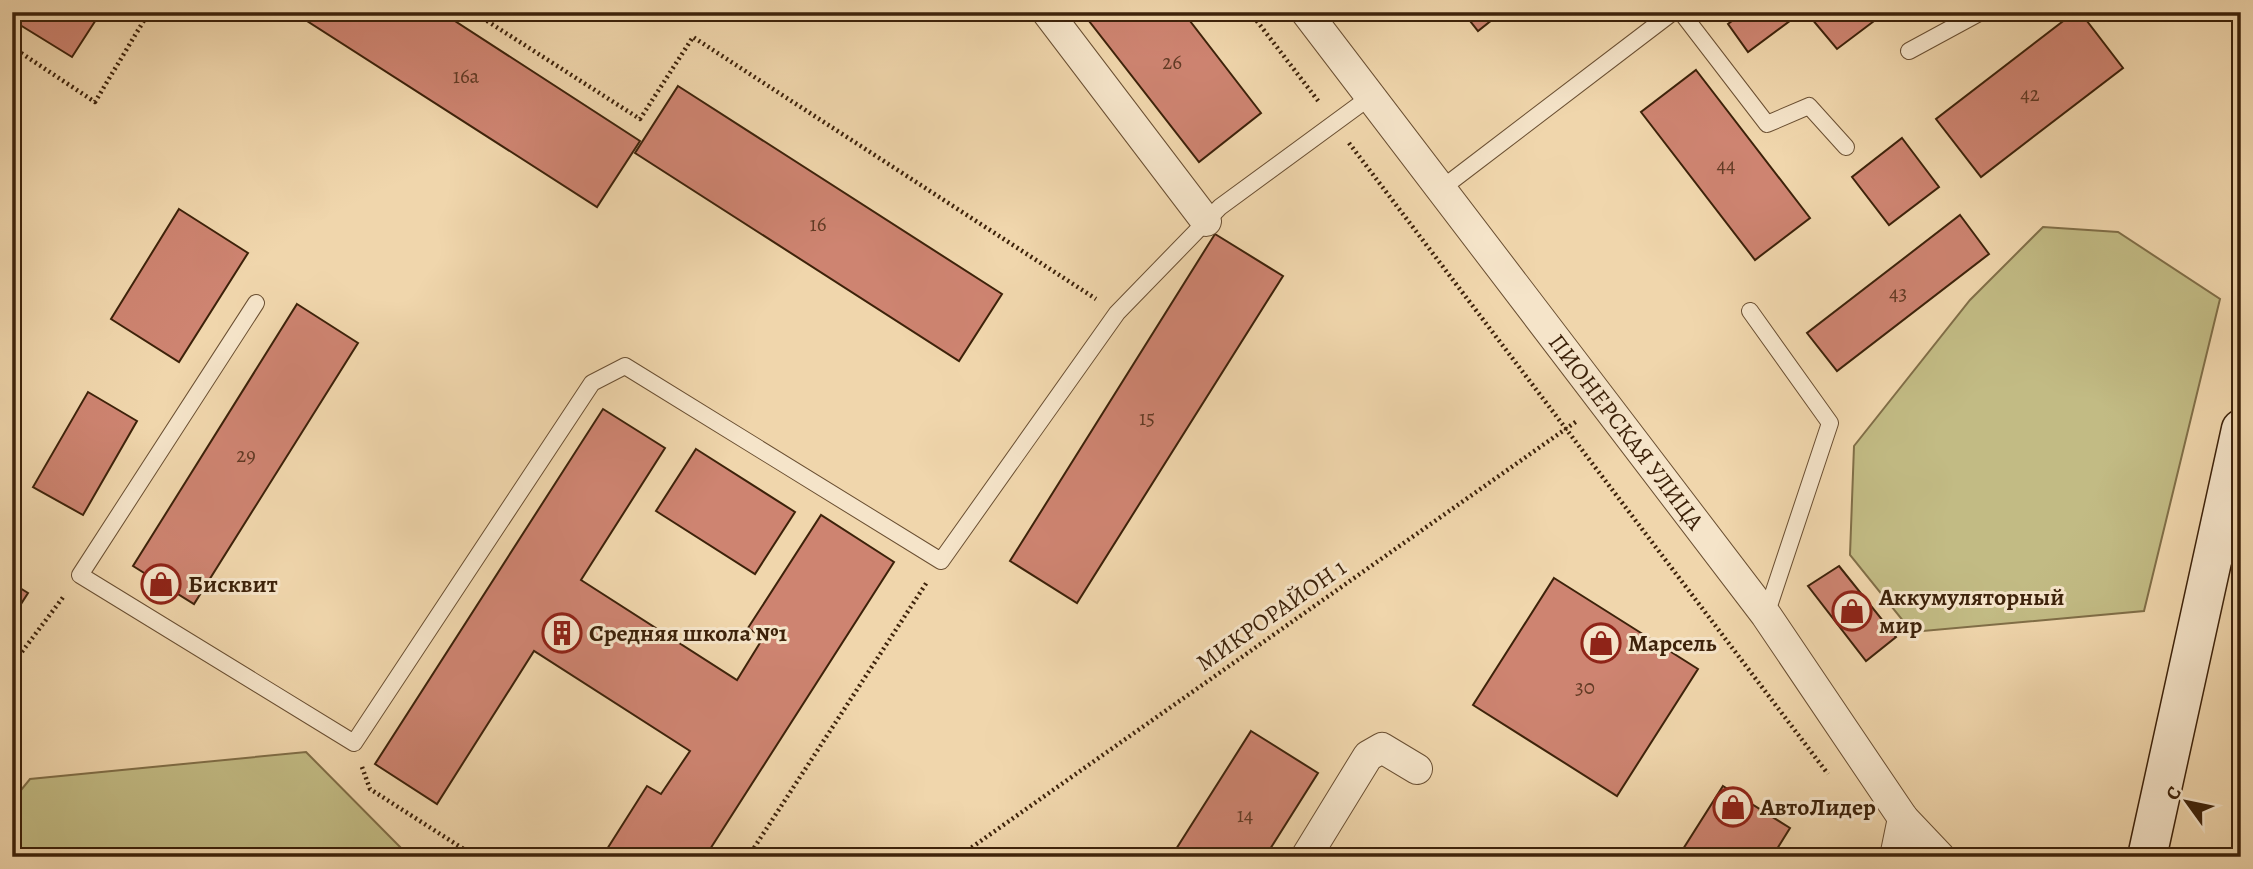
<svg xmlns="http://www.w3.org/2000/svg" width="2253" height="869" viewBox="0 0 2253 869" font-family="Alegreya,serif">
  <rect width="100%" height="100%" fill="#f0d6ac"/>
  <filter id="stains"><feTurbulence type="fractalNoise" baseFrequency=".00286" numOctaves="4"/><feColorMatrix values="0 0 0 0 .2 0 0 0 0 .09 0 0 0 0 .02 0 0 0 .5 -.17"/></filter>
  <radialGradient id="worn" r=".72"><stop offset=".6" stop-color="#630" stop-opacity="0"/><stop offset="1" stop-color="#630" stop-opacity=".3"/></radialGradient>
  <g fill="#c2bb84" stroke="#806e47" stroke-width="2">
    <polygon points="2043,227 2118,232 2220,299 2144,611 1912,632 1850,555 1854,446 1970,300"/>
    <polygon points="306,752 410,857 12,857 12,801 30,779"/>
  </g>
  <g fill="#ce8471" stroke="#3d220a" stroke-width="2">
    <polygon points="12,12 101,12 72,57 12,20"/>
    <polygon points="293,12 441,12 640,141 597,207"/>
    <polygon points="1082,12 1183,12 1261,113 1199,162"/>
    <polygon points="1463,12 1502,12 1478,31"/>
    <polygon points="1744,12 1802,12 1748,52 1728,24"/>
    <polygon points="1806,12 1886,12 1837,49"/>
    <polygon points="2075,12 2080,12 2123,68 1981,177 1936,119"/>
    <polygon points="1696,70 1810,218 1755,260 1641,112"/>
    <polygon points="678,86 1002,294 959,361 635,153"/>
    <polygon points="1902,138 1939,187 1889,225 1852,177"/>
    <polygon points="179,209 248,253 179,362 111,319"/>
    <polygon points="1960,215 1989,254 1837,371 1807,333"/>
    <polygon points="1215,234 1283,276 1077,603 1010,561"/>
    <polygon points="297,304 358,343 194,604 133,566"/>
    <polygon points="88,392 137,421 83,515 33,487"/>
    <polygon points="603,409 665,448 581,580 737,680 763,638 748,628 821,515 894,562 705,857 602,857 647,786 661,794 690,751 534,651 437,804 375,764"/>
    <polygon points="696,449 795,512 755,574 656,511"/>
    <polygon points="1839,566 1896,637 1866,661 1808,586"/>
    <polygon points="1554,578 1698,669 1617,796 1473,705"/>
    <polygon points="12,583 28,593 12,618"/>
    <polygon points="1251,731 1318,773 1265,857 1171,857"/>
    <polygon points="1723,786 1790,828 1772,857 1678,857"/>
  </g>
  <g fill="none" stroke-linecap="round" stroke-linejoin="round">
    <g stroke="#6a4f32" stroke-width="18">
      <g id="lane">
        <polyline points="1681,12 1767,124 1809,106 1846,147"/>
        <polyline points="1909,51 1981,12"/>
        <polyline points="1441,189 1673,12"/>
        <polyline points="256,303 80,575 354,743 592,383 625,366 941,561 1117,313 1220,207 1370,97"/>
        <polyline points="1750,311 1830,423 1766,615"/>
        <polyline points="2213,553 2241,558"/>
      </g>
    </g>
    <g stroke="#6a4f32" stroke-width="32">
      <g id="street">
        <polyline points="1047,12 1206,221"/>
        <path id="s1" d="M1306 12 1766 615 1903 818 1940 857"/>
        <polyline points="1306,857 1368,756 1382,748 1417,769"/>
        <polyline points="1895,857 1903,818"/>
      </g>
    </g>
    <g stroke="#3d220a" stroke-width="41">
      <polyline id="secondary" points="2147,857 2241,429"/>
    </g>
    <g stroke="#3d220a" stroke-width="4.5" stroke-dasharray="2 3.5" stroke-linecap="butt">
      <polyline points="473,12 640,119 693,37 1096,299"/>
      <polyline points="1250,12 1319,102"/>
      <polyline points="12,47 95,102 149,12"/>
      <polyline points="1349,143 1828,774"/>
      <polyline points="12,665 64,596"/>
      <polyline points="362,767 370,789 476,857"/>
      <polyline points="748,857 927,582"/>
      <polyline points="958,857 1577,421"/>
    </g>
    <use href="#lane" stroke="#f5e4c9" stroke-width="16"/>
    <use href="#street" stroke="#f5e4c9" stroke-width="30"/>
    <use href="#secondary" stroke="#f5e4c9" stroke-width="38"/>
  </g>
  <defs>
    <g id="shop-ring" transform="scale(2.0125)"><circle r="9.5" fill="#f5e4c9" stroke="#8f2418" stroke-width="1.5"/><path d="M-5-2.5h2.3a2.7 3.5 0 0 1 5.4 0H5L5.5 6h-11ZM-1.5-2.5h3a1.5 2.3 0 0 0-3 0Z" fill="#8f2418"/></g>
    <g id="building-ring" transform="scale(2.0125)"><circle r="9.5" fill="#f5e4c9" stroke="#8f2418" stroke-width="1.5"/><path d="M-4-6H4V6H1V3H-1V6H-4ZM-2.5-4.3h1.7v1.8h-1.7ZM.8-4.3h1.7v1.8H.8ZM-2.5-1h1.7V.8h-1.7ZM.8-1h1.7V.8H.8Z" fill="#8f2418"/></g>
  </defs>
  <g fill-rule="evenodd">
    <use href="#shop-ring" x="161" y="584"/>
    <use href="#shop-ring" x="1852" y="611"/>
    <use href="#building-ring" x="562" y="633"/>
    <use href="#shop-ring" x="1601" y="643"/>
    <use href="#shop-ring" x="1733" y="807"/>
  </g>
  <g text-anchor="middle" stroke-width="6" stroke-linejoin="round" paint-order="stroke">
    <g font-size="21" fill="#613a24">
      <text x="1172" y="69">26</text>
      <text x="466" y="83">16а</text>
      <text x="2030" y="101">42</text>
      <text x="1726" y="172">44</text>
      <text x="818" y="231">16</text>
      <text x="1898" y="300">43</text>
      <text x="1147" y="425">15</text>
      <text x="246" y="462">29</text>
      <text x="1585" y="694">30</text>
      <text x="1245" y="822">14</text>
    </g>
    <g font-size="24" fill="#3d220a" stroke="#f5e4c9">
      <text dy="8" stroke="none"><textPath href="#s1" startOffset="528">ПИОНЕРСКАЯ УЛИЦА</textPath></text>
      <text transform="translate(1271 615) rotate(-35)" y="8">МИКРОРАЙОН 1</text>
    </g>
    <g font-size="24" font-weight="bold" fill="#3d220a" stroke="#f5e4c9" text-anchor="start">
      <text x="188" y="592">Бисквит</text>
      <text x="1879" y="605">Аккумуляторный<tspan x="1879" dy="28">мир</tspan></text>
      <text x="589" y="641">Средняя школа №1</text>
      <text x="1628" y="651">Марсель</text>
      <text x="1760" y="815">АвтоЛидер</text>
    </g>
  </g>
  <rect width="2253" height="869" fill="none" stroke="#f0d6ac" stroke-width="42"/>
  <rect x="14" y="14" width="2225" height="841" fill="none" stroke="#3d220a" stroke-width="3.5"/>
  <rect x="21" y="21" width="2211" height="827" fill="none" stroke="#3d220a" stroke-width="2"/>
  <g transform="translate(2187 802) rotate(303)" stroke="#f5e4c9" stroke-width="5" paint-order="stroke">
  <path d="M0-5L12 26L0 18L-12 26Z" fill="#3d220a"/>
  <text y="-10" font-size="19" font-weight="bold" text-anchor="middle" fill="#3d220a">С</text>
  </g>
  <rect width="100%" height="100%" filter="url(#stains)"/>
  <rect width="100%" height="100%" fill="url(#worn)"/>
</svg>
